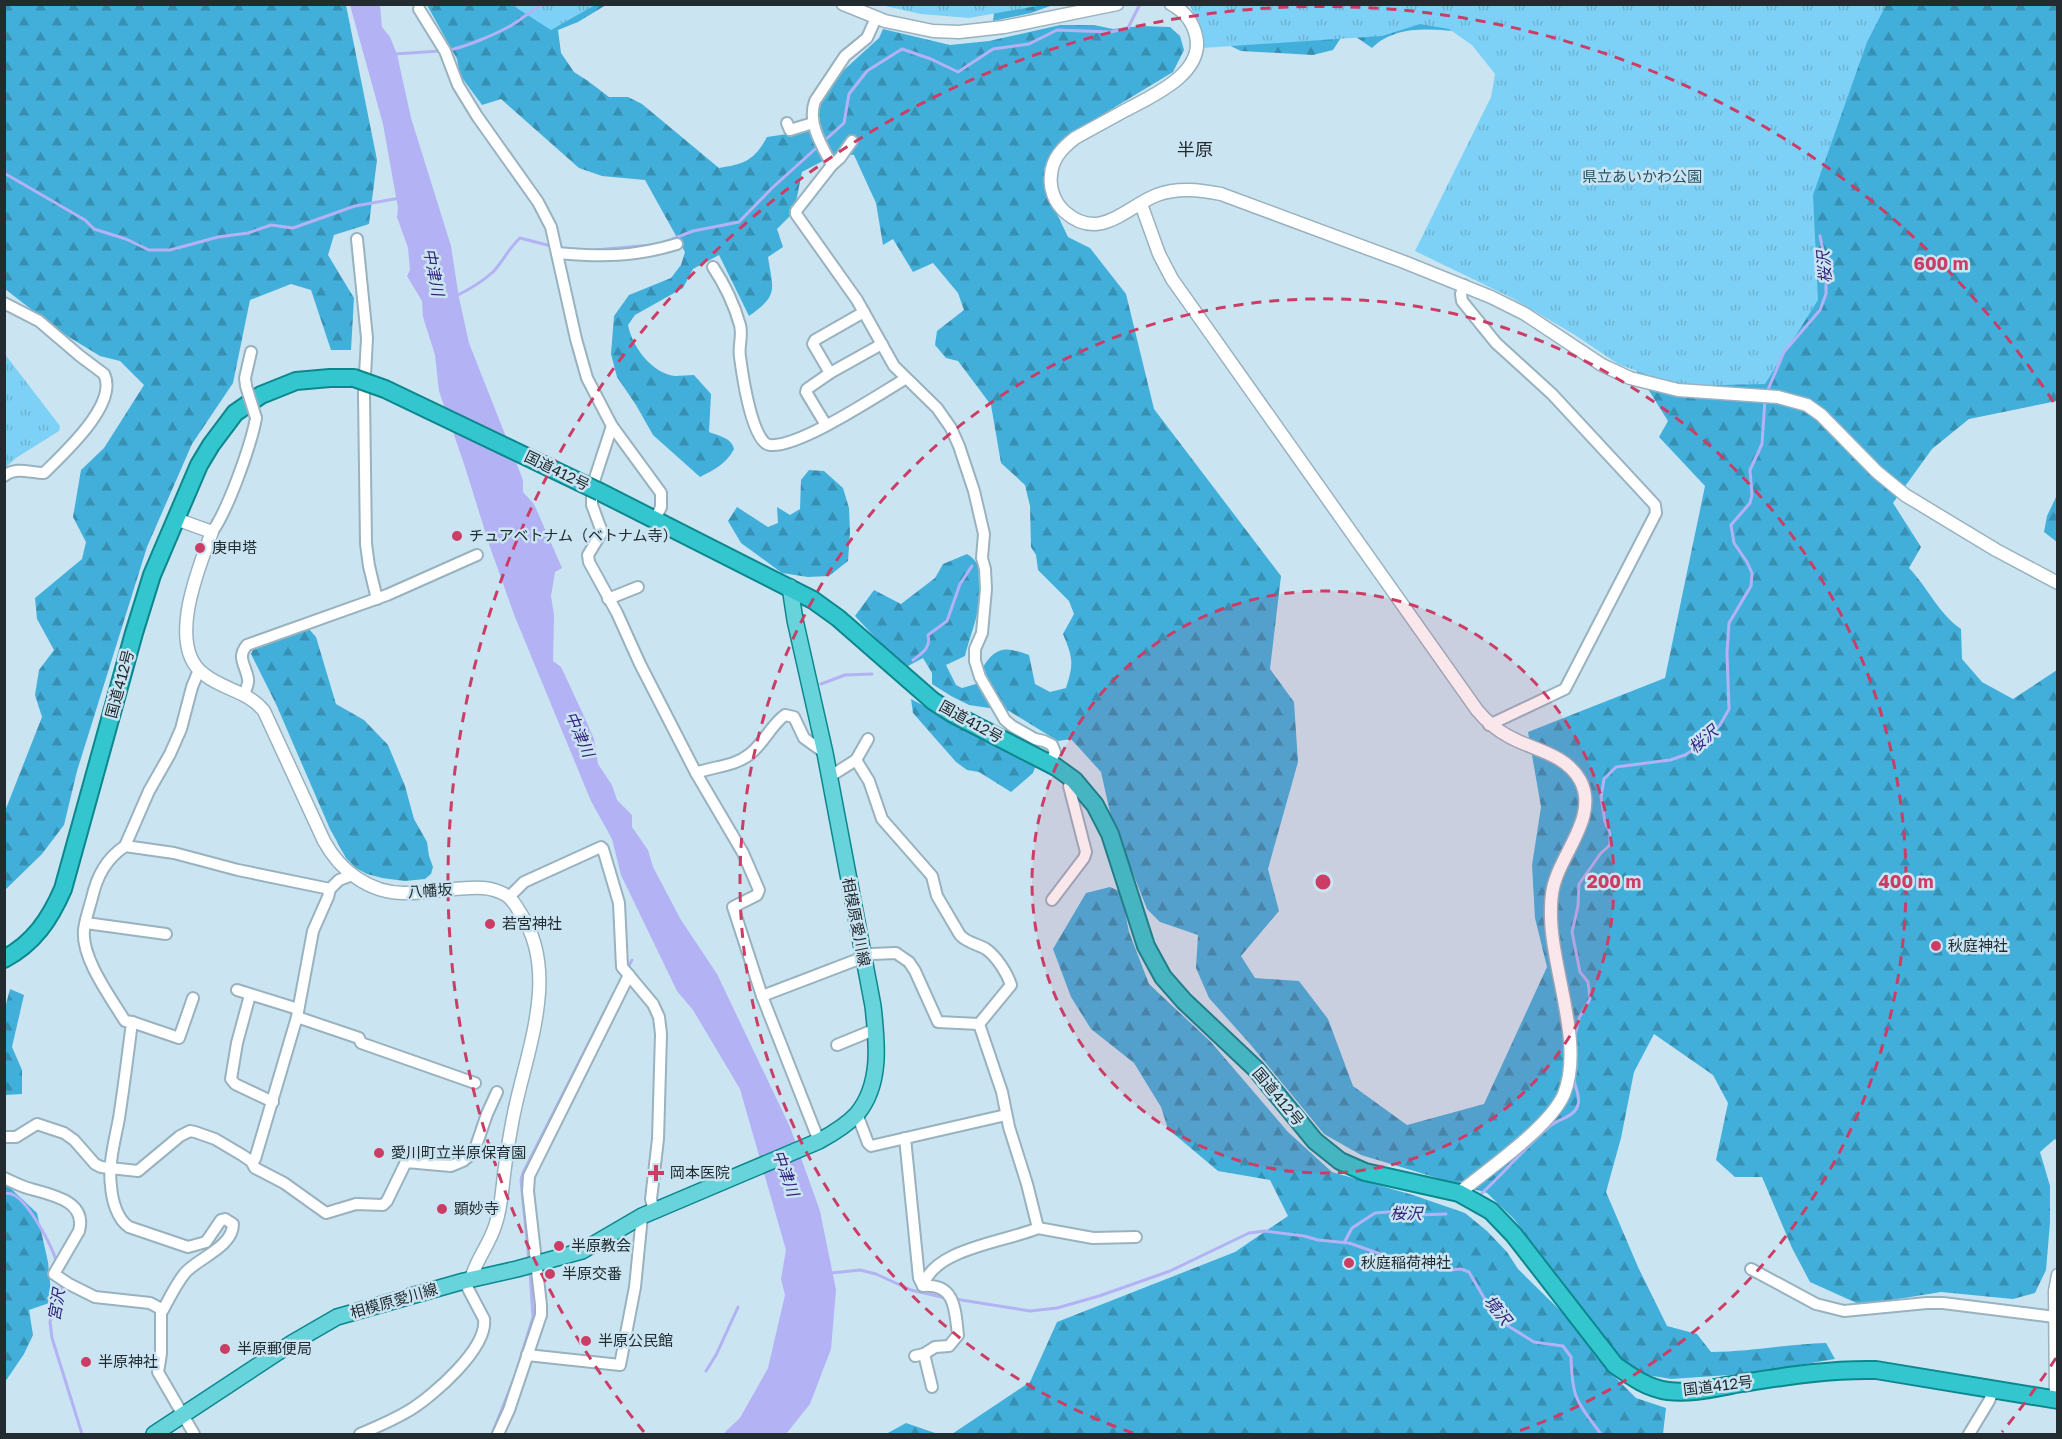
<svg xmlns="http://www.w3.org/2000/svg" width="2062" height="1439" viewBox="0 0 2062 1439" font-family="'Golos Text','Noto Sans JP',sans-serif">
  <defs>
    <pattern id="forest-firs" width="22" height="20" patternUnits="userSpaceOnUse" patternTransform="scale(1.5)"><rect width="22" height="20" fill="#42afdb"/><path d="M5 1l3.5 6h-7zM16 11l3.5 6h-7z" fill="#378fb2"/></pattern>
    <pattern id="park-tufts" width="24" height="20" patternUnits="userSpaceOnUse" patternTransform="scale(1.5)"><rect width="24" height="20" fill="#7ed1f6"/><path d="M3 7l-1-3M5 7V3M7 7l1-3M15 17l-1-3M17 17v-4M19 17l1-3" fill="none" stroke="#6db4d3"/></pattern>
  </defs>
  <rect width="100%" height="100%" fill="#cae4f1"/>
  <g fill="url(#forest-firs)">
    <polygon points="4,5 346,5 377,160 369,224 334,235 328,255 354,298 351,350 331,350 311,290 291,284 250,300 233,383 192,444 147,547 77,771 64,825 42,854 5,890 5,811 42,717 35,695 39,670 54,650 37,619 35,598 82,559 86,542 73,517 81,470 104,448 144,385 120,361 100,356 59,331 5,289"/>
    <path d="M427 5H606L578 22 558 30 561 53 574 72 588 81 609 97H628L642 104 719 168C744 164 754 161 767 137L807 131 819 120 816 109 834 79 879 38 883 29 950 45 989 41 1060 25H1094L1113 29 1141 26 1170 27 1180 36 1184 50 1173 72 1077 130 1058 146 1044 169 1045 189 1068 237 1090 248 1126 294 1154 409 1281 576 1270 669 1294 702 1298 762 1268 869 1279 911 1241 956 1255 978 1299 981 1328 1019 1353 1086 1407 1125 1484 1104 1547 967 1535 918 1532 865 1541 807 1528 732 1665 678 1705 486 1659 437 1668 421 1486 130 1499 77 1472 33C1439 30 1398 22 1372 48L1346 30 1333 50 1313 55 1241 51 1218 40 1199 5H2057V401L1969 419 1932 449 1893 503 1921 547 1909 568C1928 588 1939 614 1961 629L1962 659 1982 682 2013 699 2057 670 2058 1142 2055 1139 2040 1152 2050 1186V1223L2046 1270 2035 1293 2013 1299 1941 1292 1861 1305 1810 1282 1792 1248 1762 1177H1735L1716 1160 1728 1103 1713 1075 1654 1034 1634 1072 1621 1138 1606 1192 1638 1267 1667 1326 1697 1334 1711 1352C1750 1352 1787 1344 1826 1343L1835 1359 1744 1374 1671 1379 1641 1374 1623 1360 1514 1219 1487 1193 1361 1155 1324 1134 1250 1044 1209 998 1196 968 1198 935 1160 922 1147 909 1111 817 1101 772 1071 739 1058 741 1009 711 969 705 951 696 932 684V673L923 658 908 666 900 664 855 616 874 590 901 604 935 578 943 564 967 554C998 571 971 630 965 656L946 665 956 685 962 688 986 681 983 667C997 645 1006 647 1029 655L1035 684 1050 692 1066 688C1074 663 1073 658 1063 634L1074 614 1069 601 1038 570 1036 555 1031 547 1030 506 1025 485 1001 463 991 405 958 361 946 358 935 345 937 331 964 310 958 293 933 263 913 272 893 239 883 245 876 203 854 155 836 154 802 172 794 212 777 229 783 247 768 257C773 290 779 295 749 316L719 255 693 269 683 288 635 315 628 325C632 346 651 373 675 376 681 376 688 375 694 375L711 394 709 432C719 436 732 438 734 449 727 463 714 470 700 477L653 435 636 405 617 377 611 354 614 316 629 295 671 278 681 265 685 252 645 180 602 176 579 168 501 99 482 105 460 75 457 59Z"/>
    <polygon points="995,5 1053,5 1031,13 993,21"/>
    <polygon points="809,470 824,471 843,488 849,508 850,532 848,561 829,576 808,577 782,573 741,543 728,521 737,507 768,527 778,523 777,507 790,515 800,509 801,480"/>
    <polygon points="2057,495 2057,542 2044,532 2047,516"/>
    <polygon points="308,628 316,637 336,704 364,720 388,745 405,786 414,819 427,842 429,856 433,867 431,874 425,879 405,881 382,878 367,874 356,868 346,858 330,829 276,704 251,654 254,647"/>
    <polygon points="911,699 1036,765 1033,773 1011,792 979,772 967,770 956,762 913,713"/>
    <polygon points="1110,887 1121,892 1129,932 1149,984 1211,1042 1288,1132 1332,1172 1413,1195 1465,1213 1487,1231 1507,1252 1518,1269 1573,1323 1611,1373 1636,1398 1666,1408 1663,1434 952,1434 1030,1382 1057,1322 1235,1252 1288,1216 1270,1180 1218,1171 1168,1129 1161,1107 1134,1063 1091,1029 1071,997 1053,949 1086,893"/>
    <polygon points="10,989 24,995 12,1047 22,1070 22,1094 5,1095 5,1008"/>
    <polygon points="5,1183 37,1213 48,1262 52,1302 29,1310 33,1335 24,1354 5,1382"/>
    <polygon points="906,1423 938,1434 886,1434"/>
  </g>
  <g fill="url(#park-tufts)">
    <polygon points="512,5 595,5 551,30"/>
    <polygon points="881,5 1042,5 969,18 921,14"/>
    <polygon points="1190,5 1886,5 1867,42 1813,195 1818,300 1765,384 1677,386 1618,364 1575,335 1512,298 1415,251 1491,97 1495,74 1472,45 1449,29 1420,24 1382,36 1203,48 1200,29"/>
    <polygon points="4,353 60,426 59,431 16,458 5,468"/>
  </g>
  <polygon fill="#b3b2f4" points="350,5 380,5 382,27 390,37 397,54 411,118 451,246 459,298 469,343 523,480 523,492 534,504 562,568 555,572 551,596 554,615 553,661 561,667 583,714 594,739 598,764 612,785 617,800 632,815 632,827 648,850 653,867 681,920 717,974 790,1127 820,1211 836,1290 831,1349 810,1404 786,1434 723,1434 740,1418 768,1368 785,1295 781,1279 786,1250 740,1089 693,1010 677,991 621,875 612,839 591,801 515,617 490,547 465,467 439,391 435,355 423,317 422,301 407,276 410,270 408,248 397,217 398,208 383,124"/>
  <g fill="none" stroke-linecap="round" stroke-linejoin="round">
    <g stroke="#b3b2f4" stroke-width="3">
      <path d="M449 50C466 47 496 34 512 25 523 18 532 10 544 4"/>
      <polyline points="394,54 440,51"/>
      <polyline points="4,173 85,220 94,229 126,239 149,250 170,250 218,237 248,233 271,225 293,228 355,206 400,198"/>
      <polyline points="665,242 693,231 739,222 772,188 844,123 849,94 867,71 902,49 931,59 958,72 993,49 1029,44 1057,30 1111,32 1128,28 1140,4"/>
      <polyline points="594,250 653,245"/>
      <path d="M456 296C470 289 482 282 493 272 503 261 509 248 520 238L551 246"/>
      <polyline points="1767,392 1784,352 1820,310 1826,294 1826,265 1820,236"/>
      <path d="M913 660C922 653 931 648 928 635L947 621 960 584 972 566"/>
      <polyline points="821,684 845,675 872,674"/>
      <polyline points="627,969 632,960"/>
      <polyline points="1575,1036 1579,1018 1590,999 1588,982 1580,972 1572,932 1578,906 1579,884 1601,853 1610,845 1610,833 1605,822 1601,797 1604,779 1616,767 1670,760 1685,755 1699,746 1720,725 1729,709 1727,653 1729,623 1751,586 1752,573 1747,562 1734,543 1731,525 1750,503 1752,495 1750,470 1762,444 1765,399"/>
      <polyline points="1576,1069 1576,1052"/>
      <path d="M4 1193C8 1194 11 1193 14 1195 30 1204 52 1246 57 1263"/>
      <path d="M1481 1194C1505 1172 1525 1147 1550 1126 1559 1118 1574 1118 1578 1105 1581 1095 1574 1087 1574 1078"/>
      <polyline points="1344,1243 1352,1228 1375,1213 1400,1211 1417,1215 1446,1214"/>
      <polyline points="529,1261 521,1180 523,1173 614,993"/>
      <polyline points="831,1273 860,1270 876,1274 911,1290 946,1298"/>
      <polyline points="60,1281 61,1290 50,1322 52,1338 82,1434"/>
      <path d="M955 1299 1030 1311 1057 1308 1099 1296 1170 1271 1249 1233 1265 1231 1304 1236 1318 1240 1349 1243 1418 1267 1450 1270 1461 1269 1469 1272 1490 1308 1505 1324 1534 1342 1563 1346 1571 1357C1572 1399 1577 1402 1601 1434"/>
      <polyline points="706,1371 716,1355 738,1307"/>
      <polyline points="492,1434 515,1376 533,1317 530,1271"/>
    </g>
    <g stroke="#99b2bf" stroke-width="14">
      <g id="minor">
        <polyline points="419,9 445,51 458,85 477,116 538,202 551,227 576,339 587,378 612,426 661,493 661,507 655,520"/>
        <polyline points="787,123 790,130 813,123"/>
        <polyline points="852,141 840,158 832,165 796,211 796,214 857,300 894,366 937,408 951,428 959,446 974,491 984,534 982,558 985,569 986,589 982,633 975,649 975,661 980,677 1005,720 1012,726 1035,739 1044,741 1052,745 1055,752 1050,764"/>
        <path d="M832 165C822 146 807 123 815 101L845 56 867 38 876 18"/>
        <polyline points="357,239 367,338 364,394 366,544 369,566 377,599"/>
        <path d="M557 253C602 257 634 257 677 244"/>
        <path d="M713 267C725 285 734 304 740 325 743 337 738 346 740 357 742 372 752 444 770 445 799 448 878 395 905 379"/>
        <polyline points="1464,285 1461,294 1462,301 1496,343 1552,394 1655,505 1656,513 1565,689 1489,725"/>
        <path d="M4 303 39 321 80 356 104 374C119 404 63 454 44 473 31 473 16 466 4 476"/>
        <polyline points="830,373 813,344 815,340 864,312"/>
        <polyline points="246,386 245,378 251,352"/>
        <polyline points="826,425 806,392 807,389 830,373 882,344"/>
        <polyline points="612,426 595,478 592,498 592,505 602,532 588,555 589,562 617,613 640,664 696,773"/>
        <path d="M212 532C228 510 251 445 256 418"/>
        <polyline points="608,599 638,587"/>
        <polyline points="199,670 192,687 181,729 170,754 149,791 125,846 174,853 238,870 330,889 328,897 313,931 297,1017 255,1159 251,1161"/>
        <path d="M244 694C246 689 249 684 248 679 246 665 236 658 247 645L387 595 477 555"/>
        <path d="M856 760 869 781 882 819 932 876 937 896 960 935C967 943 978 944 986 949 997 957 1007 973 1011 985L979 1024 1002 1092 1009 1127 1027 1184 1038 1228C1006 1242 934 1248 923 1286L919 1278 905 1138"/>
        <polyline points="829,777 856,760 868,739"/>
        <polyline points="330,889 339,880 352,875"/>
        <polyline points="509,897 524,882 601,847 603,849 619,903 622,967 653,1004 659,1017 661,1034 658,1139 651,1199 654,1211"/>
        <polyline points="1052,900 1084,858 1086,852 1069,786 1074,780"/>
        <polyline points="86,923 166,934"/>
        <polyline points="237,990 298,1009"/>
        <polyline points="250,995 237,1043 231,1079 235,1084 273,1102"/>
        <path d="M762 996 733 907 757 895 759 890 743 853 696 773C714 766 734 767 750 754 764 743 771 725 785 715L794 717 804 738 825 753"/>
        <polyline points="297,1017 359,1038 361,1043 475,1083"/>
        <polyline points="132,1022 179,1038 193,998"/>
        <polyline points="837,1045 876,1029"/>
        <polyline points="857,1114 868,1143 871,1146 1006,1115"/>
        <polyline points="4,1137 16,1137 37,1124 64,1133 74,1140 95,1164 101,1167 138,1171 180,1136 190,1131 195,1132 215,1139 242,1155 251,1161 255,1168 284,1183 326,1213 356,1204 383,1205 387,1201 406,1162 451,1166 463,1161 474,1152 487,1114 497,1092"/>
        <polyline points="819,1141 762,996 872,954 896,953 909,962 915,971 938,1022 979,1024"/>
        <path d="M4 1178C13 1182 22 1187 31 1189 52 1195 87 1201 79 1231L54 1274 69 1284 95 1297 150 1303 163 1310C170 1297 176 1284 185 1273 198 1258 233 1247 233 1224L225 1219 221 1220 206 1242 188 1247 129 1227C117 1219 112 1200 111 1186 108 1164 115 1140 119 1118 124 1086 128 1054 132 1022L125 1021C111 998 81 958 84 930 85 920 89 909 92 898 97 876 106 859 125 846"/>
        <polyline points="1038,1228 1093,1238 1136,1237"/>
        <polyline points="1751,1269 1816,1304 1844,1311 1927,1303 1943,1303 2055,1317"/>
        <polyline points="161,1309 161,1354 158,1372 194,1434"/>
        <polyline points="924,1354 932,1387"/>
        <polyline points="527,1355 620,1365 635,1287 642,1216"/>
        <path d="M915 1356 924 1354 935 1347 949 1346 958 1335C955 1311 956 1283 923 1286"/>
        <path d="M360 1434C377 1427 395 1419 410 1410 433 1396 488 1348 484 1319L464 1281"/>
        <polyline points="498,1434 509,1410 541,1315 541,1305 528,1191 529,1176 629,975"/>
        <polyline points="1969,1434 1989,1401 1993,1391"/>
      </g>
    </g>
    <g stroke="#99b2bf" stroke-width="15">
      <g id="tertiary">
        <polyline points="843,4 885,21 933,31 959,32 1004,27 1117,4"/>
        <path d="M1171 4C1184 11 1193 22 1196 36 1205 74 1150 97 1124 111 1108 120 1091 129 1075 138 1062 148 1052 159 1051 175 1049 189 1055 203 1065 212 1100 243 1127 206 1157 195 1178 187 1200 190 1221 194L1404 262 1491 297 1525 314 1602 365 1630 378 1678 390 1778 397 1807 405 1821 415 1877 472 1905 495 1996 550 2058 583"/>
        <path d="M1141 204 1159 254 1172 279 1477 710C1486 721 1495 729 1508 736 1532 750 1565 753 1580 780 1598 813 1566 848 1556 878 1552 888 1551 899 1551 909 1549 965 1585 1042 1564 1094 1550 1127 1488 1169 1459 1193"/>
        <path d="M176 519 212 532C199 567 165 647 205 675 224 690 248 691 264 711L324 841C340 871 370 893 404 893 421 894 438 890 454 889 471 888 488 885 504 894 512 898 516 906 521 914 561 975 525 1054 513 1118 510 1134 507 1151 505 1167 502 1187 502 1207 495 1226 489 1245 476 1260 471 1279"/>
        <polyline points="2056,1400 2055,1291 2058,1275"/>
      </g>
    </g>
    <g stroke="#0c878e" stroke-width="18">
      <path id="primary" d="M154 1434 292 1343 337 1317 464 1281 517 1269 582 1251 642 1216 819 1141C832 1134 846 1126 857 1114 882 1084 877 1042 873 1006L825 753 795 620 790 587"/>
    </g>
    <g stroke="#0c878e" stroke-width="20">
      <g id="trunk">
        <path d="M600 492 813 600 838 618 933 701 953 714 1056 767 1074 780 1095 805 1110 834 1146 946 1163 977 1184 1001 1256 1069 1315 1141 1340 1161 1365 1172 1459 1193 1491 1211 1514 1235 1615 1365C1632 1377 1647 1388 1668 1391 1692 1394 1718 1387 1742 1383 1787 1376 1830 1369 1876 1370L2058 1400"/>
        <path d="M4 959C34 943 50 919 63 889L134 633 152 575 199 465 211 445 235 413 261 395 296 381 330 378H354"/>
      </g>
    </g>
    <use href="#minor" stroke="#fff" stroke-width="10"/>
    <use href="#tertiary" stroke="#fff" stroke-width="12"/>
    <use href="#primary" stroke="#66d4da" stroke-width="15"/>
    <use href="#trunk" stroke="#33c6ce" stroke-width="16"/>
    <g stroke="#99b2bf" stroke-width="14" stroke-linecap="butt">
      <polyline id="minor-bridge" points="246,386 256,418"/>
    </g>
    <g stroke="#0c878e" stroke-width="20" stroke-linecap="butt">
      <polyline id="trunk-bridge" points="354,378 385,389 600,492"/>
    </g>
    <use href="#minor-bridge" stroke="#fff" stroke-width="10"/>
    <use href="#trunk-bridge" stroke="#33c6ce" stroke-width="16"/>
  </g>
  <circle cx="1323" cy="882" r="291" fill="#cc3d65" fill-opacity=".12"/>
  <g fill="none" stroke="#cc3d65" stroke-width="3" stroke-dasharray="10 8">
    <circle cx="1323" cy="882" r="291"/>
    <path d="M1133 1433A583 583 0 1 1 1513 1433"/>
    <path d="M2056 1358A874 874 0 0 1 2002 1432M644 1432A874 874 0 1 1 2056 406"/>
  </g>
  <g fill="#cc3d65" stroke="#cae4f1" stroke-width="2">
    <circle cx="457" cy="536" r="6"/>
    <circle cx="200" cy="548" r="6"/>
    <circle cx="490" cy="924" r="6"/>
    <circle cx="1936" cy="946" r="6"/>
    <circle cx="379" cy="1153" r="6"/>
    <path d="M653 1164h6v6h6v6h-6v6h-6v-6h-6v-6h6z"/>
    <circle cx="442" cy="1209" r="6"/>
    <circle cx="559" cy="1246" r="6"/>
    <circle cx="1349" cy="1263" r="6"/>
    <circle cx="550" cy="1274" r="6"/>
    <circle cx="586" cy="1341" r="6"/>
    <circle cx="225" cy="1349" r="6"/>
    <circle cx="86" cy="1362" r="6"/>
  </g>
  <g text-anchor="middle" stroke-width="5" stroke-linejoin="round" paint-order="stroke">
    <g font-size="15" fill="#255265" stroke="#cae4f1">
      <text x="1642" y="182">県立あいかわ公園</text>
    </g>
    <g font-size="15" fill="#212b30" stroke="#cae4f1">
      <text transform="translate(557 471) rotate(26)" y="5">国道412号</text>
      <text transform="translate(120 684) rotate(-75)" y="5">国道412号</text>
      <text transform="translate(971 722) rotate(29)" y="5">国道412号</text>
      <text transform="translate(430 891) rotate(-4)" y="5">八幡坂</text>
      <text transform="translate(856 922) rotate(79)" y="5">相模原愛川線</text>
      <text transform="translate(1278 1097) rotate(50)" y="5">国道412号</text>
      <text transform="translate(394 1301) rotate(-16)" y="5">相模原愛川線</text>
      <text transform="translate(1718 1386) rotate(-7)" y="5">国道412号</text>
    </g>
    <g font-size="15" fill="#212b30" stroke="#cae4f1" text-anchor="start">
      <text x="469" y="541">チュアベトナム（ベトナム寺）</text>
      <text x="212" y="553">庚申塔</text>
      <text x="502" y="929">若宮神社</text>
      <text x="1948" y="951">秋庭神社</text>
      <text x="391" y="1158">愛川町立半原保育園</text>
      <text x="670" y="1178">岡本医院</text>
      <text x="454" y="1214">顕妙寺</text>
      <text x="571" y="1251">半原教会</text>
      <text x="1361" y="1268">秋庭稲荷神社</text>
      <text x="562" y="1279">半原交番</text>
      <text x="598" y="1346">半原公民館</text>
      <text x="237" y="1354">半原郵便局</text>
      <text x="98" y="1367">半原神社</text>
    </g>
    <g font-size="16" font-style="italic" fill="#34227e" stroke="#cae4f1">
      <text transform="translate(1824 267) rotate(-95)" y="6">桜沢</text>
      <text transform="translate(434 272) rotate(79)" y="6">中津川</text>
      <text transform="translate(580 734) rotate(66)" y="6">中津川</text>
      <text transform="translate(1703 739) rotate(-40)" y="6">桜沢</text>
      <text transform="translate(786 1173) rotate(70)" y="6">中津川</text>
      <text transform="translate(1406 1213) rotate(1)" y="6">桜沢</text>
      <text transform="translate(56 1305) rotate(-80)" y="6">宮沢</text>
      <text transform="translate(1498 1310) rotate(51)" y="6">境沢</text>
    </g>
    <g font-size="18" fill="#212b30" stroke="#cae4f1">
      <text x="1195" y="156">半原</text>
    </g>
  </g>
  <circle cx="1323" cy="882" r="9" fill="#cc3d65" stroke="#cae4f1" stroke-width="3"/>
  <g font-size="18" text-anchor="middle" font-weight="bold" fill="#cc3d65" stroke="#cae4f1" stroke-width="5" stroke-linejoin="round" paint-order="stroke">
    <text x="1941" y="270">600 m</text>
    <text x="1614" y="888">200 m</text>
    <text x="1906" y="888">400 m</text>
  </g>
  <rect width="2062" height="1439" fill="none" stroke="#212b30" stroke-width="12"/>
</svg>
